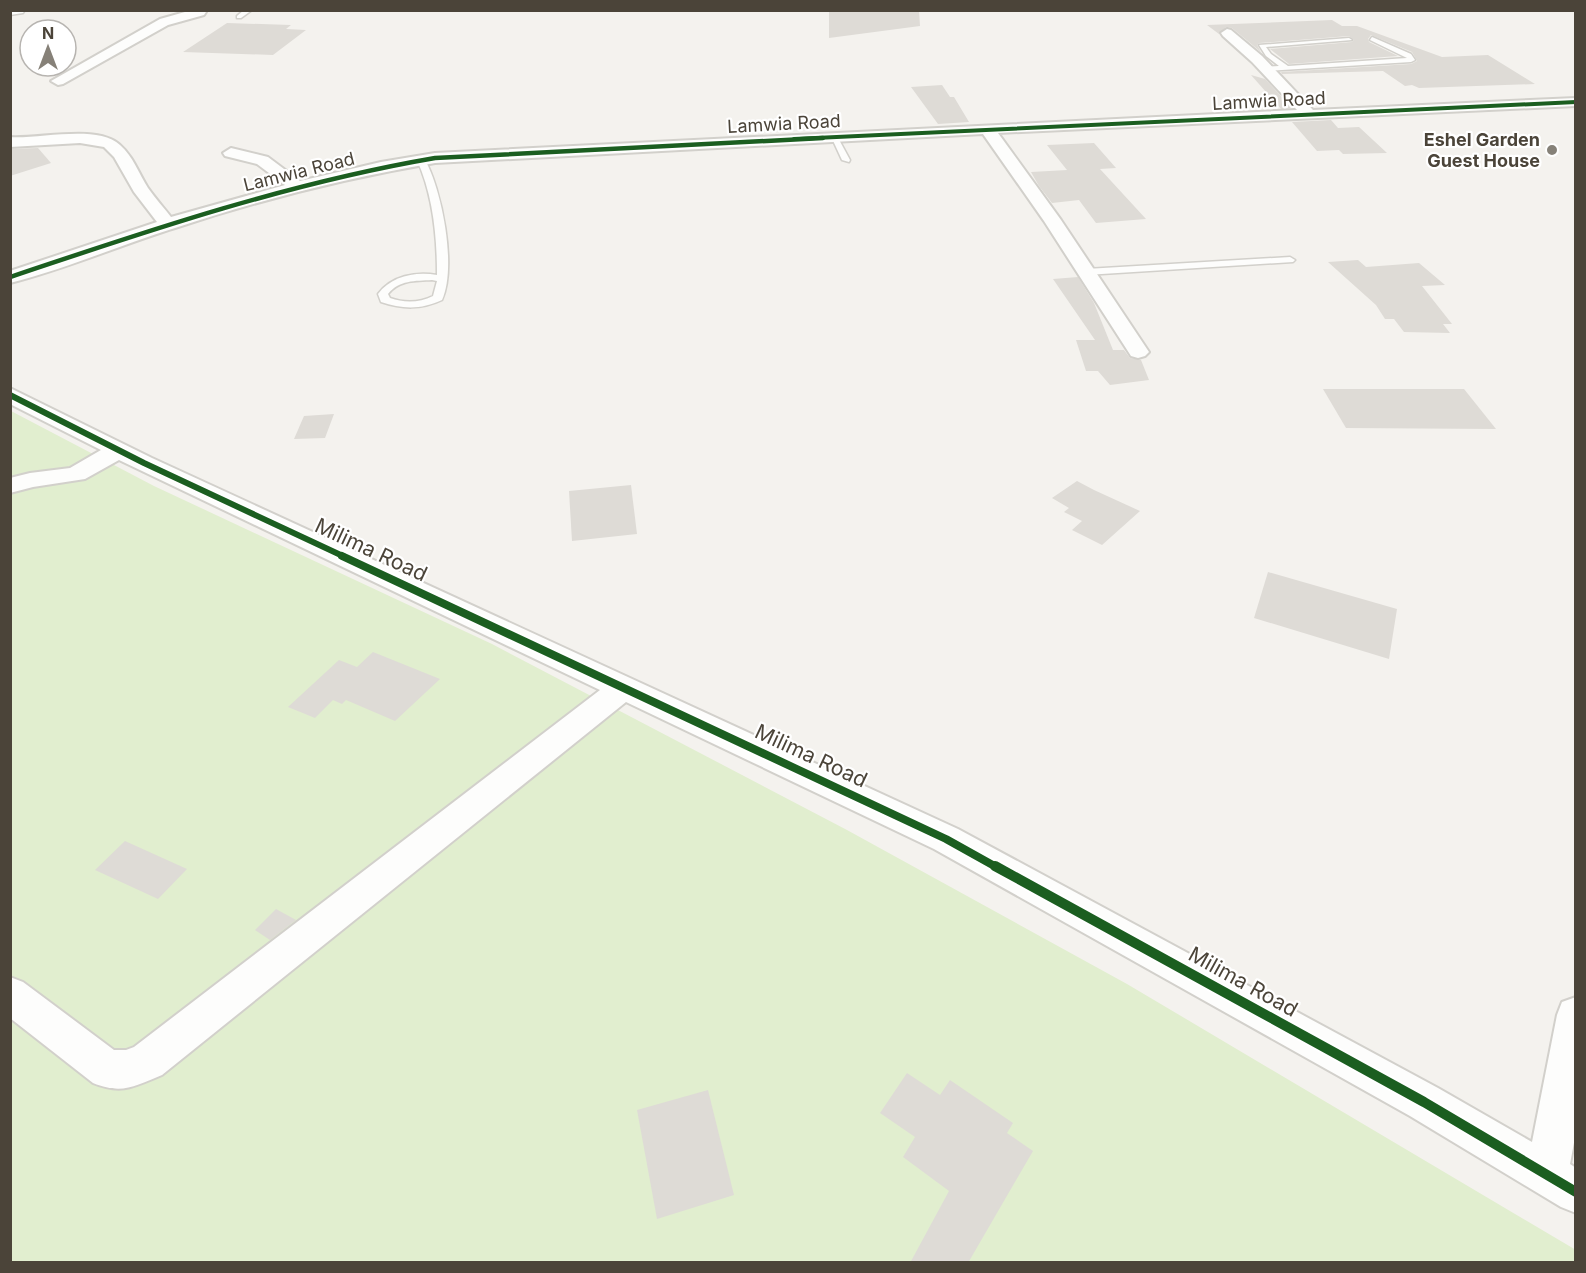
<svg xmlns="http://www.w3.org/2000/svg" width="1586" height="1273" viewBox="0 0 1586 1273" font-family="Inter,sans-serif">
  <rect width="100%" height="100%" fill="#f4f2ee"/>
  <polygon fill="#e1eecf" points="11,411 154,486 492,644 847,830 1127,984 1576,1250 1575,1262 11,1262"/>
  <g fill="#dedbd6">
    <polygon points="829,10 919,10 920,26 829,38"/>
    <polygon points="1332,20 1342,26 1357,26 1442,57 1488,55 1535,84 1419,88 1412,85 1405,86 1383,71 1282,74 1281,72 1411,64 1417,61 1412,52 1371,35 1368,39 1369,42 1398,56 1289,64 1270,49 1352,42 1354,40 1349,36 1259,43 1257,45 1261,52 1232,28 1226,27 1219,34 1207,25"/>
    <polygon points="227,23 291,25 286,29 306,30 273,55 183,52"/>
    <polygon points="1251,75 1265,79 1292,108 1281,109"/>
    <polygon points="942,85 950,97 954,97 969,122 938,124 911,87"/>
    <polygon points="1331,120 1338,128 1359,127 1387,153 1343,154 1339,150 1317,151 1292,122"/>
    <polygon points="1094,143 1116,168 1100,169 1146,219 1096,223 1079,200 1052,203 1039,186 1031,172 1067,170 1047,145"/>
    <polygon points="38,148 51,163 10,176 10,149"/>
    <polygon points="1358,260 1366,267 1419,263 1445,285 1422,286 1452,324 1443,324 1450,333 1404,332 1394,319 1385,319 1376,305 1328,262"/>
    <polygon points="1078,277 1094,303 1113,350 1124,350 1130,358 1141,360 1149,380 1110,385 1098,371 1086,371 1076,340 1095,340 1053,279"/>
    <polygon points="1323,389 1464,389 1496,429 1346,428"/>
    <polygon points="334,414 325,438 294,439 304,416"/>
    <polygon points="1077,481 1094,490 1140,511 1102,545 1072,530 1082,521 1064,512 1069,508 1052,498"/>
    <polygon points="631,485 637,534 572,541 569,491"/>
    <polygon points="1268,572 1397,609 1389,659 1254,618"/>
    <polygon points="373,652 440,679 395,721 346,700 342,704 333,700 315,718 288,707 339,660 357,667"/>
    <polygon points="125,841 187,869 158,899 95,870"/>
    <polygon points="276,909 296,920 270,940 255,930"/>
    <polygon points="907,1073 940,1095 950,1080 1013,1123 1007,1133 1033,1151 968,1263 910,1263 949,1191 903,1157 915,1137 880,1113"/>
    <polygon points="708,1090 734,1195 657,1219 637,1110"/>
  </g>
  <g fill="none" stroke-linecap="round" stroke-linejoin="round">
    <g stroke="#d2d0cb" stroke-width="3">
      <g id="service">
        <polygon points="244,10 252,10 241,18 237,18 237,16"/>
        <polygon points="1372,37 1411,54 1415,60 1411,62 1267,71 1264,67 1279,66 1266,56 1259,45 1349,38 1352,40 1266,47 1271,54 1288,66 1407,58 1370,40"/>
        <polygon points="830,134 837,136 850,160 849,162 842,160"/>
        <path d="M421 157 424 158C442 189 457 267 442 300 421 310 402 309 381 302L378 294C391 276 416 271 437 275 437 236 433 195 417 160ZM432 280 437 281 433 296C419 303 404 303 390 298L388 294C399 280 415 281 432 280Z"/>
        <polygon points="1290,257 1295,260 1293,262 1086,275 1081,272 1086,269"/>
      </g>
    </g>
    <g stroke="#d2d0cb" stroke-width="4">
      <g id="minor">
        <polygon points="192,10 206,12 204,15 168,25 63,84 58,85 51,81 160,19"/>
        <path d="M1227 29 1231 30 1262 56 1313 110 1576 98V106L998 133 1061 220 1149 352 1145 356 1138 358 1131 356 1044 221 983 134 435 163C346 178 260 200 175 228 120 245 66 269 10 283V271L157 222 134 192 114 157 104 147 80 143 10 147V137C40 139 98 124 120 145 133 156 139 174 148 188 155 198 164 208 171 217L285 185 257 164 225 156 223 153 231 148 268 157 300 181 381 162 435 153 1297 110 1252 62 1223 36 1221 33Z"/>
        <path d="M10 388 152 458 958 829 1438 1088 1532 1142 1557 1015 1562 1002 1576 997V1132L1570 1164 1576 1168V1213L1561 1207 1410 1116 934 849 626 702 162 1075C135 1086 122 1095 93 1083L10 1018V977L23 982 114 1050H126L134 1047 600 690 119 460 85 479 33 487 10 493V478L30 473 70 468 101 450 10 404Z"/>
      </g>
    </g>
    <g stroke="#d2d0cb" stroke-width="3">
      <polygon id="tertiary" points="10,10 25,10 23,13 10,15"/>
    </g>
    <use href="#service" fill="#fdfdfc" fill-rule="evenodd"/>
    <use href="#minor" fill="#fdfdfc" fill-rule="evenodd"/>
    <use href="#tertiary" fill="#fdfdfc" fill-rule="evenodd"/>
    <g stroke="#fff" stroke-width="5">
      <polyline id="cycleway-far4" points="794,139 1576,102"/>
    </g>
    <g stroke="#fff" stroke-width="7">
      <path id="cycleway-far3" d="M10 277C150 230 289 183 435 158L823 138"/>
    </g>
    <g stroke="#fff" stroke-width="9">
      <polyline id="cycleway-far2" points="10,395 144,463 345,557"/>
    </g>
    <g stroke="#fff" stroke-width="12">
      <polyline id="cycleway-far1" points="342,556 946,839 998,868"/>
    </g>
    <g stroke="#fff" stroke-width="14">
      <polyline id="cycleway" points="995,866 1424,1102 1576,1192"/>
    </g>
    <use href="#cycleway-far4" stroke="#1b5e20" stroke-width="4"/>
    <use href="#cycleway-far3" stroke="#1b5e20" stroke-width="4.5"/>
    <use href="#cycleway-far2" stroke="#1b5e20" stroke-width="6"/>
    <use href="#cycleway-far1" stroke="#1b5e20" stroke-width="8"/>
    <use href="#cycleway" stroke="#1b5e20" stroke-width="10"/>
  </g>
  <circle fill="#868178" stroke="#fff" stroke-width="2" cx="1552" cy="150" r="6"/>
  <g text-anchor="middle" stroke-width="4.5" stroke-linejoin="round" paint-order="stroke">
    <g font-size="18" fill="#4b4439" stroke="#fff">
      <text transform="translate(1269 101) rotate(-3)" y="6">Lamwia Road</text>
      <text transform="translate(784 124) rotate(-3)" y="6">Lamwia Road</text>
      <text transform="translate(299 172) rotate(-14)" y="6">Lamwia Road</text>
    </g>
    <g font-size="18" font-weight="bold" fill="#4b4439" stroke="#fff" text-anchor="end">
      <text x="1540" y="146">Eshel Garden<tspan x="1540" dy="21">Guest House</tspan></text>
    </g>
    <g font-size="21" fill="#4b4439" stroke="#fff">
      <text transform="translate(371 550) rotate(25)" y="7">Milima Road</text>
      <text transform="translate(811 756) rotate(25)" y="7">Milima Road</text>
      <text transform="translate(1243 982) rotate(29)" y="7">Milima Road</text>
    </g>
  </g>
  <rect width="1586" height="1273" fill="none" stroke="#4b4439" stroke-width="24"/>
  <g transform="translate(48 48)"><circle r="28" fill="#ffffff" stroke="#b7b4b0" stroke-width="1.5"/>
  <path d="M0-4.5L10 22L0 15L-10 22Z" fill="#868178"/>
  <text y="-9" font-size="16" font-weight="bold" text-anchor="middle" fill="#4b4439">N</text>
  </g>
</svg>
